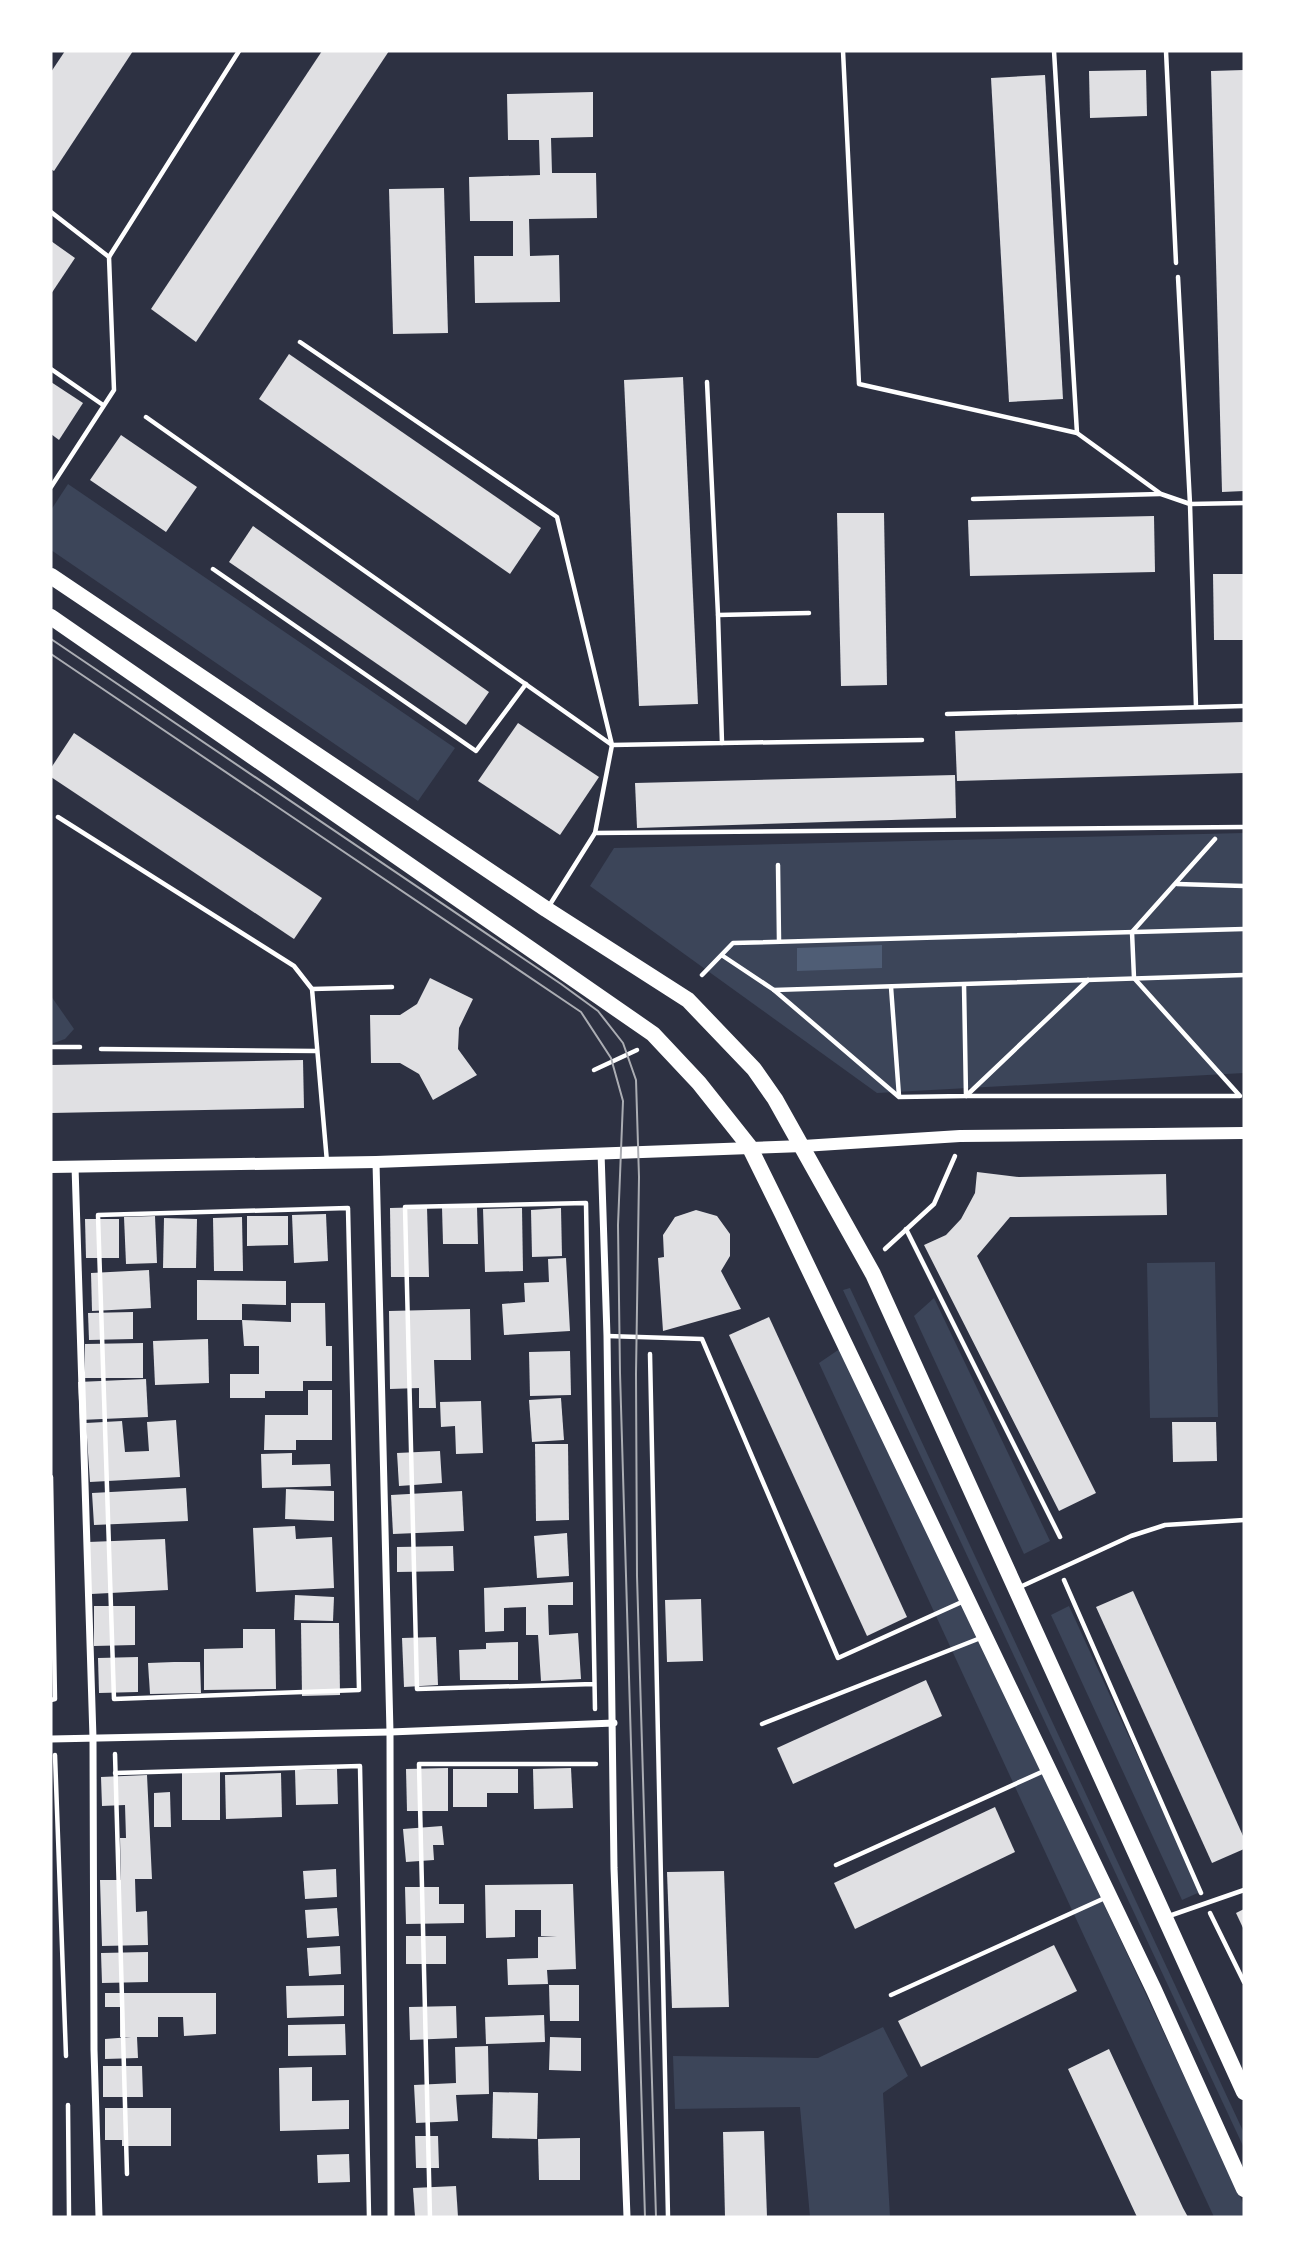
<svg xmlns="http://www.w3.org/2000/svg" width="1295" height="2268" viewBox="0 0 1295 2268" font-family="'Crimson Pro',serif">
  <rect width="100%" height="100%" fill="#2d3142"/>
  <g fill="#3c4559">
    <polygon points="68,484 455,748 418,801 51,550 51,510"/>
    <polygon points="1244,833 1244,1073 877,1093 590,886 614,848"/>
    <polygon points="51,996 74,1029 65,1039 51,1044"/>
    <polygon points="1215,1262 1218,1417 1150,1418 1147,1263"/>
    <polygon points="850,1288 1244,2133 1244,2148 843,1290"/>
    <polygon points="934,1298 1050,1541 1024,1554 914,1316"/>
    <polygon points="844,1346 1244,2205 1244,2217 1214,2217 819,1363"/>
    <polygon points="1069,1606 1200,1892 1182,1900 1051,1615"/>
    <polygon points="883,2027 908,2076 883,2093 890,2217 810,2217 800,2107 675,2109 673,2056 818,2058"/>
  </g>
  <polygon fill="#4f5d75" points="882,945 882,968 797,971 797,948"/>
  <g fill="#e0e0e3">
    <polygon points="65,51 133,51 54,171 51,169 51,72"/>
    <polygon points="322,51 389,51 196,342 151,309"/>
    <polygon points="1146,70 1147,116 1090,118 1089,71"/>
    <polygon points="1244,70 1244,491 1222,492 1211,71"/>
    <polygon points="1045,75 1063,399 1009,402 991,78"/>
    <polygon points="593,92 593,137 551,138 552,173 596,173 597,218 529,219 530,256 559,255 560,302 475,303 474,256 513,256 513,221 470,221 469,177 540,175 539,140 508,140 507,94"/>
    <polygon points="444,188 448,333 393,334 389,189"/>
    <polygon points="51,241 75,258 51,294"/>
    <polygon points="289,354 541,528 510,574 259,399"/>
    <polygon points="683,377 698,704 639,706 624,380"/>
    <polygon points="51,382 83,403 59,440 51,434"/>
    <polygon points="121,435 197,487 166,532 90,480"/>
    <polygon points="837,513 884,513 887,685 841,686"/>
    <polygon points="1154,516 1155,572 970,576 968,520"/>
    <polygon points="253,526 489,692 466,725 229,562"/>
    <polygon points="1213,574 1244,574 1244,640 1214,640"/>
    <polygon points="1244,722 1244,773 957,781 955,731"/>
    <polygon points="518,723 599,777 560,835 478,781"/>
    <polygon points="74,733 322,898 294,939 51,777 51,768"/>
    <polygon points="955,775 956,818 637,828 635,783"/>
    <polygon points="430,978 473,999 459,1028 458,1049 477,1075 433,1100 419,1074 400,1063 371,1063 370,1015 400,1015 417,1004"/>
    <polygon points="303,1060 304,1108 51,1113 51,1065"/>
    <polygon points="977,1172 1019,1177 1166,1174 1167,1215 1010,1217 977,1256 1096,1493 1059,1511 924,1245 946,1235 961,1219 975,1193"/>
    <polygon points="427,1207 429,1277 391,1277 390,1208"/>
    <polygon points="442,1207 477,1207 478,1244 443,1244"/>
    <polygon points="522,1208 523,1271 485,1272 483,1209"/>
    <polygon points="561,1208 562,1256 532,1257 531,1210"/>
    <polygon points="696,1210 717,1216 730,1234 730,1256 721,1271 741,1309 663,1331 658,1258 664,1257 663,1235 675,1217"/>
    <polygon points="326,1214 328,1261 294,1263 292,1215"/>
    <polygon points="155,1216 157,1263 126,1264 124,1217"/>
    <polygon points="247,1216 288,1216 288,1245 247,1246"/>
    <polygon points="242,1217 243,1271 214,1271 213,1218"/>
    <polygon points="164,1218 197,1219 196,1268 163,1268"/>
    <polygon points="85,1219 119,1219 119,1258 86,1258"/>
    <polygon points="566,1258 570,1331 504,1335 502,1304 525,1302 524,1283 549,1282 548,1259"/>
    <polygon points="149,1270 151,1308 92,1311 91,1273"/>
    <polygon points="197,1280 286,1281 286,1305 242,1304 242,1320 197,1320"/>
    <polygon points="291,1303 325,1303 326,1346 332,1346 332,1381 303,1381 303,1391 265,1391 265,1398 230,1398 230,1374 259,1374 259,1346 244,1346 242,1320 291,1322"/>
    <polygon points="470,1309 471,1360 434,1360 436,1408 419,1408 419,1388 390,1389 389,1311"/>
    <polygon points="133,1312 133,1339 89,1340 88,1313"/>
    <polygon points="769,1317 907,1617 867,1636 729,1335"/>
    <polygon points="208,1339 209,1383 155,1385 153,1341"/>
    <polygon points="143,1343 143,1378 85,1378 85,1344"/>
    <polygon points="570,1351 571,1395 530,1396 529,1352"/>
    <polygon points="146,1379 148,1417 80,1420 78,1382"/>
    <polygon points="308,1390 332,1390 332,1440 296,1440 296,1450 264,1450 265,1415 308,1415"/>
    <polygon points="561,1398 564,1440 532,1442 529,1400"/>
    <polygon points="481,1401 483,1453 456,1454 455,1426 441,1427 440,1402"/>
    <polygon points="176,1420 180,1477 90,1482 86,1423 122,1421 125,1452 149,1451 147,1422"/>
    <polygon points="1172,1422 1216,1422 1217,1461 1173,1462"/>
    <polygon points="535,1444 568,1444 569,1520 536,1521"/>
    <polygon points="440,1451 442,1483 399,1486 397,1453"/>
    <polygon points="292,1453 292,1465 330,1464 331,1486 262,1488 261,1454"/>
    <polygon points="186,1488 188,1521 94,1525 92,1493"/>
    <polygon points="286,1489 334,1491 334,1521 285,1519"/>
    <polygon points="462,1491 464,1531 393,1534 391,1495"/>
    <polygon points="295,1526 296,1539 332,1537 334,1588 256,1592 253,1528"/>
    <polygon points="567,1533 569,1576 537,1578 534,1536"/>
    <polygon points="165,1539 168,1590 91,1594 88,1542"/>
    <polygon points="453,1546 454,1571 397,1572 397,1547"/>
    <polygon points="573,1582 573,1605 548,1605 549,1635 578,1633 581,1679 541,1681 538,1635 526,1635 526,1607 504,1608 504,1631 485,1632 484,1588"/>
    <polygon points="1133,1591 1244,1838 1244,1849 1212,1863 1096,1607"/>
    <polygon points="295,1595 334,1597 333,1621 294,1620"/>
    <polygon points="701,1599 703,1661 667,1662 665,1600"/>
    <polygon points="94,1606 135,1606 135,1645 94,1646"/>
    <polygon points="301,1623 339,1623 340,1695 302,1696"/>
    <polygon points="243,1629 275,1629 276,1689 204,1690 204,1649 243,1648"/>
    <polygon points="436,1637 438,1685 404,1687 402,1638"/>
    <polygon points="518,1642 518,1680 460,1680 459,1650 486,1649 486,1643"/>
    <polygon points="138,1657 138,1692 99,1693 98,1658"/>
    <polygon points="174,1662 200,1662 201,1693 150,1694 148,1663"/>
    <polygon points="926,1680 942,1716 793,1784 777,1748"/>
    <polygon points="448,1768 448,1811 407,1811 406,1769"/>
    <polygon points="571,1768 573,1808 534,1809 533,1769"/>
    <polygon points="337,1769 338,1804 296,1805 295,1770"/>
    <polygon points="453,1769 518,1769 518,1793 487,1793 487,1807 453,1807"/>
    <rect x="182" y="1771" width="38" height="49"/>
    <polygon points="281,1773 282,1817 226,1819 225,1775"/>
    <polygon points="147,1775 152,1879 135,1879 136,1912 147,1911 148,1945 102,1946 100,1880 121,1880 120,1838 126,1838 125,1805 102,1806 101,1777"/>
    <polygon points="170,1792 171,1827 154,1827 154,1793"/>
    <polygon points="995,1807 1015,1852 855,1929 834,1883"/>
    <polygon points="442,1826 444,1845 433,1845 434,1860 406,1862 403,1829"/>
    <polygon points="336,1869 337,1897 305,1899 303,1871"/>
    <polygon points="724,1871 729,2007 672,2008 667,1872"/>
    <polygon points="573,1884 576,1969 547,1970 548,1984 508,1985 507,1959 538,1958 538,1937 557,1936 541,1936 541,1910 515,1910 515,1937 486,1938 485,1885"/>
    <polygon points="405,1887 439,1887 439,1904 464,1904 464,1923 406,1924"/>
    <polygon points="337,1908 339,1936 307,1938 305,1910"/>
    <polygon points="1244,1909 1244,1930 1236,1913"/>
    <rect x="406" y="1936" width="40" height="28"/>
    <polygon points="1054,1945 1077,1991 921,2067 898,2021"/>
    <polygon points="340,1946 341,1974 309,1976 307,1948"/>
    <polygon points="148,1952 148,1982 102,1983 101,1953"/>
    <polygon points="344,1985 344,2016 287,2018 286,1986"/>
    <polygon points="549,1985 579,1985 579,2021 550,2021"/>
    <polygon points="105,1993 216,1993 216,2034 184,2036 183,2017 158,2017 158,2037 137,2037 138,2058 105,2059 105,2039 131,2037 120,2037 120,2007 105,2007"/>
    <polygon points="456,2006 457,2038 410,2040 409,2007"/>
    <polygon points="544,2015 545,2042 486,2044 485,2017"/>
    <polygon points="345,2024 346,2055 288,2056 288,2025"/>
    <polygon points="550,2037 581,2038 581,2071 549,2070"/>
    <polygon points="488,2046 489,2094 456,2095 458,2121 416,2123 414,2085 456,2083 455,2047"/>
    <polygon points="1109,2049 1183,2208 1188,2217 1137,2217 1068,2069"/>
    <polygon points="103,2066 142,2066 143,2097 103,2097"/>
    <polygon points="312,2067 312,2101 349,2100 349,2129 280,2131 279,2068"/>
    <polygon points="493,2092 538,2093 537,2139 492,2138"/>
    <polygon points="105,2108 171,2108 171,2146 122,2146 122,2140 105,2140"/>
    <polygon points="764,2131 767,2217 725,2217 723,2132"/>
    <polygon points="415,2136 438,2136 439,2168 416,2168"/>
    <polygon points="580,2138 580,2180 539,2180 538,2139"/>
    <polygon points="349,2154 350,2182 318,2183 317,2155"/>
    <polygon points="456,2186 458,2217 415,2217 413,2188"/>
  </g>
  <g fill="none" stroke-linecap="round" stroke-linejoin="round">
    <g stroke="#fff" stroke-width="4.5">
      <polyline points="778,865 779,940"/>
      <polyline points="1177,884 1244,886"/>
      <polyline points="723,956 774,990 899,1097 966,1096 1088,980"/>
      <polyline points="702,975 733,943 1244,929"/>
      <polyline points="964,985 966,1096 1240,1096 1134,978 1132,932 1215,839"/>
      <polyline points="891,987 899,1096"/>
      <polyline points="774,990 1244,975"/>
      <polyline points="594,1070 637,1050"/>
      <polygon points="348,1208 359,1690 114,1699 98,1215"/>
      <polyline points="906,1229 1060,1537"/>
      <polyline points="885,1249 934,1204 955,1156"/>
      <polyline points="650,1354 668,2217"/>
      <polyline points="51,1477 55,1699 51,1700"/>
      <polyline points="1064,1580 1201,1893"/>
      <polyline points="594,1684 417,1689 405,1207 586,1203 595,1709"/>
      <polyline points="115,1754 127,2174"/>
      <polyline points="55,1755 66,2056"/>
      <polyline points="115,1773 360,1766 369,2217"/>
      <polyline points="1210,1913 1244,1982"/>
      <polyline points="68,2105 69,2217"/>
      <polyline points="430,2217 419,1764 596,1764"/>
    </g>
    <g stroke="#fff" stroke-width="4.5">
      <polyline points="843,51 859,384 1077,433 1161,494 1190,504 1244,503"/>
      <polyline points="1054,51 1077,433"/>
      <polyline points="1166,51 1176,263"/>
      <polyline points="51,212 109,257 114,390 51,487"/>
      <polyline points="109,257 239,51"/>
      <polyline points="1178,277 1190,504 1196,707"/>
      <polyline points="300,342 557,517 612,745 595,833"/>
      <polyline points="51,369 103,405"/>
      <polyline points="707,382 718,615"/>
      <polyline points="146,417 612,745 722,743 718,615 809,613"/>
      <polyline points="973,499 1160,494"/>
      <polyline points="213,569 476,751 526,684"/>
      <polyline points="947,714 1244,706"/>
      <polyline points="722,743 922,740"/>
      <polyline points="58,817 294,966 312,989 327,1162"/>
      <polyline points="549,906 595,833 1244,827"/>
      <polyline points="312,989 392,987"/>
      <polyline points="51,1047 80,1047"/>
      <polyline points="101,1049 317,1051"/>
      <polyline points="607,1336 702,1339 838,1658 964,1601"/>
      <polyline points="1020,1587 1131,1536 1165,1525 1244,1520"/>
      <polyline points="762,1724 983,1637"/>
      <polyline points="836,1865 1046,1770"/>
      <polyline points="1169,1916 1244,1890"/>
      <polyline points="891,1995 1107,1897"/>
    </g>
    <g stroke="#fff" stroke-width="7">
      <polyline points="601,1152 607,1336 614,1868 627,2217"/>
      <polyline points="376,1162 390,1732 391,2217"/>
      <polyline points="75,1166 93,1738 94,2050 99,2217"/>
      <polyline points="51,1739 390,1732 614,1723"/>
    </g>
    <polyline stroke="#fff" stroke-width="12" points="51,1167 376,1162 803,1146 960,1136 1244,1133"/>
    <g stroke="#fff" stroke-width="16">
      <polyline points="51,576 546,909 688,1000 754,1069 775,1099 873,1274 1244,2092"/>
      <polyline points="51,617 653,1034 699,1083 749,1146 782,1213 1154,1990 1244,2189"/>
    </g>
    <g stroke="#abadb3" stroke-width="2">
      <polyline points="51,639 561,984 598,1011 623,1043 636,1080 639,1177 636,1374 637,1576 656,2217"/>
      <polyline points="51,654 581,1012 611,1058 623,1101 618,1225 620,1373 645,2217"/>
    </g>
  </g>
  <rect width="1295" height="2268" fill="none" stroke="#ffffff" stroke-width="105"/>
</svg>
